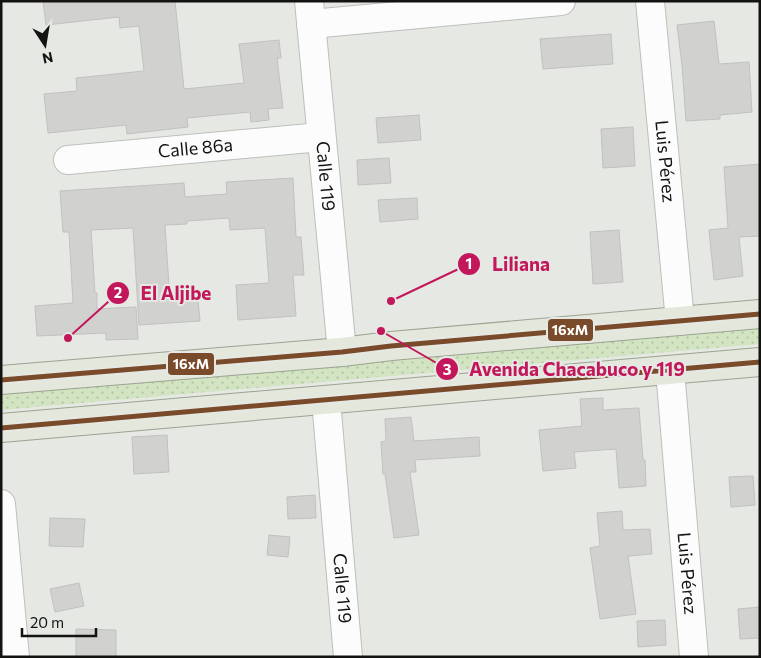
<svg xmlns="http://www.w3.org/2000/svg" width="761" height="658" viewBox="0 0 761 658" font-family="Commissioner,sans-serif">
  <defs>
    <pattern id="grass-dots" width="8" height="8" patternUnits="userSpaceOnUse" patternTransform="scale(1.25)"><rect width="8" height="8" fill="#d2e4c1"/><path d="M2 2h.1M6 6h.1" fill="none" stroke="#b3c3a5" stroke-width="1.8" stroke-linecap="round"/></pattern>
  </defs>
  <rect width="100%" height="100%" fill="#e6e8e4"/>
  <polygon fill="url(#grass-dots)" points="760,325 760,344 1,410 1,391"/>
  <g fill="#d1d1d0" stroke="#c1c1c0">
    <polygon points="43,1 175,1 184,89 244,83 239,44 279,40 281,58 277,58 283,108 268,109 269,120 251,122 250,112 187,118 188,127 127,134 126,125 48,133 44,94 77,91 76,78 144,71 139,26 120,28 119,17 46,25"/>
    <polygon points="714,21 719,64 749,62 752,112 720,115 720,119 686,121 682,65 677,25"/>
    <polygon points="611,34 613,64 543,69 540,39"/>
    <polygon points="419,115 421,140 378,143 376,118"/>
    <polygon points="633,127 635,166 603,168 601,129"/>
    <polygon points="389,158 391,183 358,185 357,160"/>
    <polygon points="760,164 760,236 739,237 743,276 714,280 709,230 728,228 724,167"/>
    <polygon points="293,178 296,237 301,237 304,275 293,275 296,316 238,320 236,285 269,283 265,228 230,230 229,218 187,221 187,224 165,225 170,301 198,300 200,321 139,325 133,228 91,230 95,293 97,293 97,309 136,307 138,339 106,340 106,333 37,336 35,306 73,303 69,232 63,232 60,191 184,183 185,197 227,194 226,182"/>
    <polygon points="417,198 418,219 380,222 378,200"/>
    <polygon points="619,230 623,282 593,284 590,232"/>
    <polygon points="603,398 603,410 639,408 643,460 645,460 646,486 619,488 616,449 574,452 576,468 543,471 539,430 582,426 580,399"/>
    <polygon points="411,417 414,441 479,437 480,456 415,460 416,472 410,472 419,535 394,538 385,474 383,474 381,442 386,441 385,419"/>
    <polygon points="167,435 169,472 134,474 132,437"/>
    <polygon points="753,476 755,505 731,507 729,477"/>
    <polygon points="315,495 316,518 288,519 287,497"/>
    <polygon points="622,511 623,530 650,529 652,554 628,556 636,614 600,619 590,548 600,546 597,513"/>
    <polygon points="50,518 85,519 83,547 49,546"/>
    <polygon points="269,535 290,537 288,557 267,555"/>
    <polygon points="79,583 84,606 55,612 50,589"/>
    <polygon points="760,607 760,638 740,639 738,609"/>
    <polygon points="665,620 666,645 638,647 637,621"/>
    <polygon points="76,629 116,630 116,657 76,657"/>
  </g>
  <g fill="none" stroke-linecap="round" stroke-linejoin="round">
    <g stroke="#bdbfbc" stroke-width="30">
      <g id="street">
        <path id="s1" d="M309 1 342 352"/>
        <path id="s2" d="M650 1 680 321"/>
        <polyline points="311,24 561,1"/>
        <path id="s3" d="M68 160 321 137"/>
        <path id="s4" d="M670 370 694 657"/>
        <path id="s5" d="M326 400 348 657"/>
        <polyline points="1,504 15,657"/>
      </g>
    </g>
    <g stroke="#9ba391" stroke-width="30">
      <g id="primary">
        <polyline points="1,380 342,352 391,346 760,314"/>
        <polyline points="1,428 760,362"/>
      </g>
    </g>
    <use href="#street" stroke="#fbfcfb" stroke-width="28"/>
    <use href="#primary" stroke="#e3e7dc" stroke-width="28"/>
    <g stroke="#e6e9e3" stroke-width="9">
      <g id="bus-1">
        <polyline points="1,380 342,352 391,346 760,314"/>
        <polyline points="1,428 760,362"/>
      </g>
    </g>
    <use href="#bus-1" stroke="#7a4b2a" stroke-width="5"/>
  </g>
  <g text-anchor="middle" stroke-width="4" stroke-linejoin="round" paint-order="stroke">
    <g font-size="18" fill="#131412" stroke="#e6e9e3">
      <text dy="6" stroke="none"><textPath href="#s3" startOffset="128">Calle 86a</textPath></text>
      <text dy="6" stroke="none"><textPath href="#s2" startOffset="161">Luis Pérez</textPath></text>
      <text dy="6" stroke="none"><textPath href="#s1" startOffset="176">Calle 119</textPath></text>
      <text dy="6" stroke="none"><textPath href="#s4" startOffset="204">Luis Pérez</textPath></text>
      <text dy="6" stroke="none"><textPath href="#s5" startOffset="189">Calle 119</textPath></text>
    </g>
  </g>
  <path fill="none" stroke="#c2185b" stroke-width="2" d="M391 301L469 264M68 338L118 293M381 331L447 369"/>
  <g fill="#c2185b" stroke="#e6e9e3" stroke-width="2">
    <circle cx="391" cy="301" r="5"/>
    <circle cx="68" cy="338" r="5"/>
    <circle cx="381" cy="331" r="5"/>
    <circle cx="469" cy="264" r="12"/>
    <circle cx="118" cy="293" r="12"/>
    <circle cx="447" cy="369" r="12"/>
  </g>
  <g font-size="15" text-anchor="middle" font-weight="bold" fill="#fff">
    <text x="469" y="269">1</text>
    <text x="118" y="298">2</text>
    <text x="447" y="375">3</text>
  </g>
  <g font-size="19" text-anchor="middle" font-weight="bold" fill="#c2185b" stroke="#e6e9e3" stroke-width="4" stroke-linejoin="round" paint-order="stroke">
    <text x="521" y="271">Liliana</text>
    <text x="176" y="300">El Aljibe</text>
    <text x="577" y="376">Avenida Chacabuco y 119</text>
  </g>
  <g stroke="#e6e9e3" stroke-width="2">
    <rect x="547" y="318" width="47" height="24" rx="5" fill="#7a4b2a"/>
    <rect x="167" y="352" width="48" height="24" rx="5" fill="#7a4b2a"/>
  </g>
  <g font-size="14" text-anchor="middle" font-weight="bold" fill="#fff">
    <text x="570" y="335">16xM</text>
    <text x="191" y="369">16xM</text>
  </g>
  <rect width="761" height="658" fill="none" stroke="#131412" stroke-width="5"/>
  <g transform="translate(45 45) rotate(168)" stroke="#e6e9e3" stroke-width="4" paint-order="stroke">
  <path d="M0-4L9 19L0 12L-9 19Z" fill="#131412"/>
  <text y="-8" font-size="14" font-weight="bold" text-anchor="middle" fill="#131412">N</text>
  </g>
  <path d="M22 628v8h74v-8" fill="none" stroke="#131412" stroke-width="2.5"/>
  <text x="30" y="628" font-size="15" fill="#131412" stroke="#e6e9e3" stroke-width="4" paint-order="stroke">20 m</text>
</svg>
